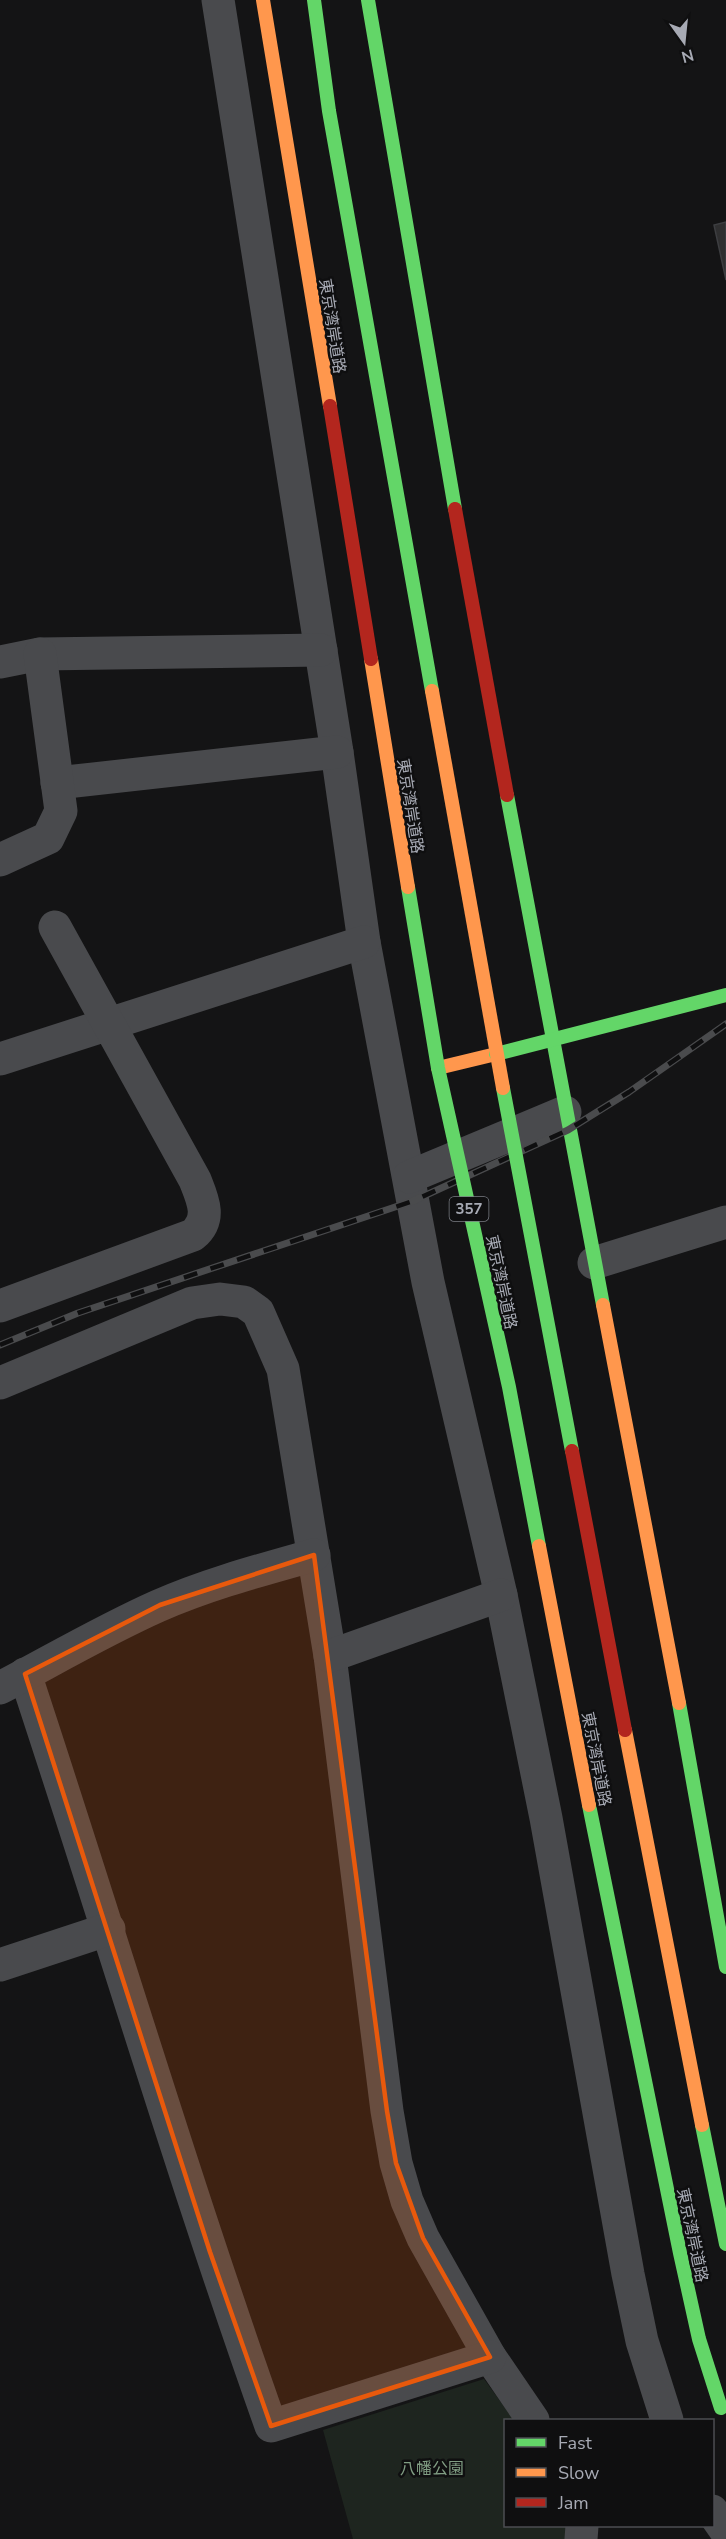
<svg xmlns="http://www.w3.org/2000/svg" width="726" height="2539" viewBox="0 0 726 2539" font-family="'Nunito Sans','Noto Sans JP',sans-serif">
  <rect width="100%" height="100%" fill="#141415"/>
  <polygon fill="#1e251f" points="484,2379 514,2420 506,2420 506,2526 568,2526 567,2539 353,2539 323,2430"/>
  <polygon fill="#2f2f30" stroke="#3d3e41" stroke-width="1.5" points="726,222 726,280 714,225"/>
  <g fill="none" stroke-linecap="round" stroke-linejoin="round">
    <g stroke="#494a4d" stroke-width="33">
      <polyline points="218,0 337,752 364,942 428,1282 501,1595 546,1818 628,2274 642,2341 667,2420"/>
      <polyline points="0,662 40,654 321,650"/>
      <polyline points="57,783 337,752"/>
      <polyline points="0,860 48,838 61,811 40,654"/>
      <polyline points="0,1059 364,942"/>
      <polyline points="409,1177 565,1112"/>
      <polyline points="594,1263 726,1222"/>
      <path d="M0 1306 193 1235C212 1219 203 1200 195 1180L55 927"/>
      <polyline points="0,1383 192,1303 220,1299 244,1302 258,1312 283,1369 330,1656 387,2111 396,2163 407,2201 423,2238 490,2357 533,2420"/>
      <polyline points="330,1656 501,1595"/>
      <path d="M25 1674C108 1925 183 2178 271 2426L490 2357"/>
      <path d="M0 1688C53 1660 104 1630 158 1606 208 1584 261 1570 314 1555"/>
      <polyline points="0,1965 109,1929"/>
      <polyline points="712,2511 726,2531"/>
      <polyline points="581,2539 582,2526"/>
    </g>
    <g stroke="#63d668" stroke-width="14">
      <polyline points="368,0 455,509"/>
      <polyline points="507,795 603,1305"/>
      <polyline points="679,1703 726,1967"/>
    </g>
    <g stroke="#ff974d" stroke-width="14">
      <polyline points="438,1068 496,1054"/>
      <polyline points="603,1305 679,1703"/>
    </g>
    <polyline stroke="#b3261e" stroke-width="14" points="455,509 507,795"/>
    <g stroke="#4a4b4d" stroke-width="7">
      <polyline id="rail" points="0,1345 78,1313 413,1201 568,1130 629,1092 726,1024"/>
    </g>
    <use href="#rail" stroke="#0f0f10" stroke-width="4.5" stroke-dasharray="14" stroke-linecap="butt"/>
    <g stroke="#63d668" stroke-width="14">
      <polyline points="314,0 329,111 432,691"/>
      <polyline points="408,887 438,1068 509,1387 539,1546"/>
      <polyline points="496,1054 726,995"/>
      <polyline points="503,1088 572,1451"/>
      <polyline points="589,1805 680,2253 699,2339 721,2408"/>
      <polyline points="702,2125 726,2244"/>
    </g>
    <g stroke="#ff974d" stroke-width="14">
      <polyline points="263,0 330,406"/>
      <polyline points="371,659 408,887"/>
      <polyline points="432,691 503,1088"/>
      <polyline points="539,1546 589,1805"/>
      <polyline points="625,1730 702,2125"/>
    </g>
    <g stroke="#b3261e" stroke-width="14">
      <polyline points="330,406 371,659"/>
      <polyline points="572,1451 625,1730"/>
    </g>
  </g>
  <path fill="#e8590c" fill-opacity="0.2" stroke="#e8590c" stroke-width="4.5" stroke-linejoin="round" d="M314 1555 387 2111 396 2163 423 2238 490 2357 271 2426 210 2252 25 1674 160 1605Z"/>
  <g text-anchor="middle" stroke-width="5" stroke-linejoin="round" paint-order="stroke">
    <rect fill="#0f0f10" stroke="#797c83" stroke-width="1.5" x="449.5" y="1197" width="39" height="24" rx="4.5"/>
    <g font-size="15" font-weight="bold" fill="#a7aab4">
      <text x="469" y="1214">357</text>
    </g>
    <g font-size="16" fill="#a7aab4" stroke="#0f0f10">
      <text transform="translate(333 326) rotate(81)" y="6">東京湾岸道路</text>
      <text transform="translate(411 806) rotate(81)" y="6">東京湾岸道路</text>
      <text transform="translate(502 1282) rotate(78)" y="6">東京湾岸道路</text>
      <text transform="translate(597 1759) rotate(79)" y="6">東京湾岸道路</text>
      <text transform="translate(693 2235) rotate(78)" y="6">東京湾岸道路</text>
    </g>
    <g font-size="16" fill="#809d83" stroke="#0f0f10">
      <text x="432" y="2474">八幡公園</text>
    </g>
  </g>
  <rect x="504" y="2419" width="210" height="108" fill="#0f0f10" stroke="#4c4d52" stroke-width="1.5"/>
  <rect x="516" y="2438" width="30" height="9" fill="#63d668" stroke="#4c4d52" stroke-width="1.5"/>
  <text x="558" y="2449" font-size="18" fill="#a7aab4">Fast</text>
  <rect x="516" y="2468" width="30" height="9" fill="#ff974d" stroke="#4c4d52" stroke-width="1.5"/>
  <text x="558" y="2479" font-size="18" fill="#a7aab4">Slow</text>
  <rect x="516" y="2498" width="30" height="9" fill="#b3261e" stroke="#4c4d52" stroke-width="1.5"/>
  <text x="558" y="2509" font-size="18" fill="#a7aab4">Jam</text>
  <g transform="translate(684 42) rotate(165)" stroke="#0f0f10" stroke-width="4.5" paint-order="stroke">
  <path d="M0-4.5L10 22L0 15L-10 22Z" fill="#a7aab4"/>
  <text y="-9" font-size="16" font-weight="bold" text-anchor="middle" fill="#a7aab4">N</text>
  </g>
</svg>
